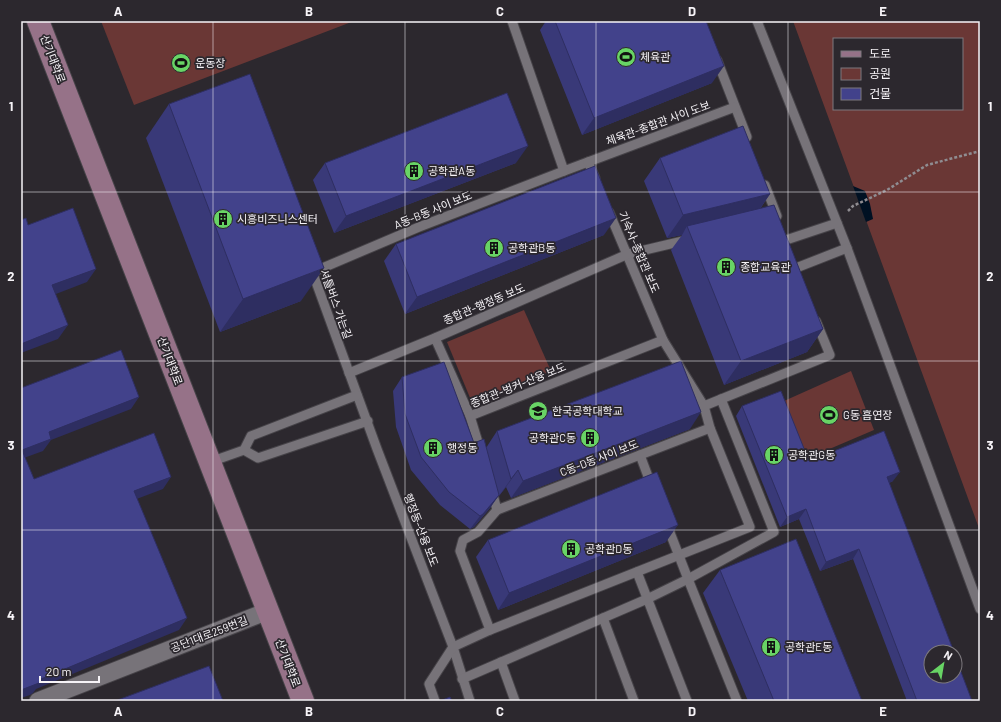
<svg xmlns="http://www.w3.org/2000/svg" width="1001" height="722" viewBox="0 0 1001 722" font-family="Barlow,'Noto Sans KR',sans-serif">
  <rect width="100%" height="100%" fill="#2c282e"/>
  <g fill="#6a3735" fill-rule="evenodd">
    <polygon points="101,21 354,21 134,105"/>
    <path d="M793 21H980V531ZM834 39H962V109H834Z"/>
    <polygon points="524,310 551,371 473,405 447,342"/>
    <polygon points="851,371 874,430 806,459 784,401"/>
  </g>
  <polygon fill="#001123" points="853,186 865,191 870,204 873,219 866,222"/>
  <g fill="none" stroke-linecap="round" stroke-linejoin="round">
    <g stroke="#464348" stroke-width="11">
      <g id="lane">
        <polyline points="512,21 564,171 588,162 595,178"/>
        <polyline points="757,21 847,248 980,609"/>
        <polyline points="717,60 747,137"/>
        <polyline points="588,162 735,107"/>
        <polyline points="765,185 777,216"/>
        <polyline points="609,212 663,340 704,406"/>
        <polyline points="786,240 837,223"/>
        <polyline points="796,268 847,248"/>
        <polyline points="312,271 377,449 453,647 470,701"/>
        <polyline points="313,272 419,227 564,171"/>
        <polyline points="435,338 470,416"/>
        <polyline points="349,373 435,338 628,254 687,240"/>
        <polyline points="721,399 774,532 688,579 737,701"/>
        <polyline points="244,450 258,458 368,421"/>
        <polyline points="481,452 470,416 663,340"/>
        <polyline points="640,455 652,487"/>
        <polyline points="210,462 244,450 251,436 357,395"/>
        <polyline points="497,510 710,428"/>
        <polyline points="637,572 687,701"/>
        <polyline points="603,618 634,701"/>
        <polyline points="490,630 460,551 463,540 478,532 497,510 492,491"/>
        <polyline points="501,662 515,701"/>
        <polyline points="462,679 647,599 688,579 667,525"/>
        <polyline points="435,701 429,684 453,647 490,630 750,527 710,428 704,406 830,355 816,321"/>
      </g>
    </g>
    <g stroke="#464348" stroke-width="19">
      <polyline id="street" points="38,701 268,611"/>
    </g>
    <g stroke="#464348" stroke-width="24">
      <polyline id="secondary" points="38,21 303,701"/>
    </g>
    <polyline stroke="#8f8c91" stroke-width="2.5" stroke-dasharray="3 2" stroke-linecap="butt" points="848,211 853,206 887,190 927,165 980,151"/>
    <use href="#lane" stroke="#777379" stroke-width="9"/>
    <use href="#street" stroke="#777379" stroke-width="17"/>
    <use href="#secondary" stroke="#967288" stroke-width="22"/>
  </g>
  <g fill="#393978">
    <polygon points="546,21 706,21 712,83 582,135 540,30"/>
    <polygon points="169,104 301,301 220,332 146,138"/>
    <polygon points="660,158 770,194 760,209 823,329 807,352 724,385 671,250 682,235 667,238 644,181"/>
    <polygon points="325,163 516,163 334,233 313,180"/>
    <polygon points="604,235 405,314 384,261 396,244"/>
    <polygon points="402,377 474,443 486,448 497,431 690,429 511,498 506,487 499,496 499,495 490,508 474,527 470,529 440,505 411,470 396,427 393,391"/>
    <polygon points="742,406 809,461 893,481 889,483 972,701 907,701 853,559 820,571 799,519 780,527 736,416"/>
    <polygon points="488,540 666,542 498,610 476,557"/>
    <polygon points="720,570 862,701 748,701 703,593"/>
  </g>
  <g fill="#2e2e61">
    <polygon points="724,66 712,83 582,135 594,118"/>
    <polygon points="528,146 516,163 334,233 346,216"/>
    <polygon points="770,194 754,217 687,226 682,235 667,238 683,215"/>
    <polygon points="616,218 604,235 405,314 417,297"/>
    <polygon points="324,268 301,301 220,332 243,299"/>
    <polygon points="96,269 87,282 43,299 52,285"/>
    <polygon points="68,325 58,339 21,353 21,344"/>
    <polygon points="823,329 807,352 724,385 741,361"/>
    <polygon points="139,397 131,409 51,440 43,451 21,459 22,450 49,432"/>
    <polygon points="701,412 690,429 511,498 523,481"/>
    <polygon points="518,470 506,487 499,496 511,479"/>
    <polygon points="900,472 893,481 880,487 887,477"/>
    <polygon points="171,477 163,489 126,503 134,491"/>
    <polygon points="499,495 490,508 474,527 470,529 480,516"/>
    <polygon points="806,509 799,519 780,527 787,517"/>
    <polygon points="678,525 666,542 498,610 509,593"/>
    <polygon points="859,549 853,559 820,571 826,562"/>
    <polygon points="187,618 179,630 36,689 33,693 30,695 21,698 21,690 41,679"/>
  </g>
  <g fill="#42428b" stroke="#2e2e61">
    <polygon points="555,21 706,21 724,66 594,118"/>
    <polygon points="250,74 324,268 243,299 169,104"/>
    <polygon points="507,93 528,146 346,216 325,163"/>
    <polygon points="743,126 770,194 683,215 660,158"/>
    <polygon points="595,166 616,218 417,297 396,244"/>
    <polygon points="774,205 823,329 741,361 687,226"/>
    <polygon points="73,208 96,269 52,285 68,325 21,344 21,220 26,218 28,225"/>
    <polygon points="121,350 139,397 49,432 51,439 22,450 34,479 154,433 171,477 134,491 187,618 41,679 41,681 39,683 21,690 21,388"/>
    <polygon points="681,361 701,412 523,481 518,470 511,479 497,431"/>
    <polygon points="444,362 474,443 484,439 499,495 483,514 480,516 449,492 421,457 405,414 402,377"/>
    <polygon points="781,391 809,461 884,431 900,472 887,477 954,652 931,652 931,676 955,676 955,656 972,701 917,701 859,549 826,562 806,509 787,517 742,406"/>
    <polygon points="657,472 678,525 509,593 488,540"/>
    <polygon points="796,539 862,701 774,701 720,570"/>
    <polygon points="209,666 223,701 115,701"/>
    <polygon points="450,697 452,701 440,701"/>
  </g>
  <path fill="none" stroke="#f6f3f7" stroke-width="1" stroke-opacity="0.55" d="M213 21V701M405 21V701M596 21V701M788 21V701M21 192H980M21 361H980M21 530H980"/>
  <defs>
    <g id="stadium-disc" transform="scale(1)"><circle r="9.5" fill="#68d465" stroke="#2c282e"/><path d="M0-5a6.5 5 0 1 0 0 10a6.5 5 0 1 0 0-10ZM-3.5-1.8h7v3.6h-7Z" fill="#111"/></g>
    <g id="building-disc" transform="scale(1)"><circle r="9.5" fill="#68d465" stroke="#2c282e"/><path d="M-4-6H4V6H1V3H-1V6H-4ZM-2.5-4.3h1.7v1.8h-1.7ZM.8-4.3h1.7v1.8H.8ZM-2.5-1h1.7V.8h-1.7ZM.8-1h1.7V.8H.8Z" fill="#111"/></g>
    <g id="university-disc" transform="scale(1)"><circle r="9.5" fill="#68d465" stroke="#2c282e"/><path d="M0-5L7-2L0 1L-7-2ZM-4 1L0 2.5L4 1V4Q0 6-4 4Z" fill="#111"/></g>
  </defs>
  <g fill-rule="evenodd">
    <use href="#stadium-disc" x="626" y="57"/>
    <use href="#stadium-disc" x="181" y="63"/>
    <use href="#building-disc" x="414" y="171"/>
    <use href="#building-disc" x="223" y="219"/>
    <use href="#building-disc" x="494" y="248"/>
    <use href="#building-disc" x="726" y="267"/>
    <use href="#university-disc" x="538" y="411"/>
    <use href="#stadium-disc" x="829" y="415"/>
    <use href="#building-disc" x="590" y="438"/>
    <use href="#building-disc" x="433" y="448"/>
    <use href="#building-disc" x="774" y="455"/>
    <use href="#building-disc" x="571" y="549"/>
    <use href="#building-disc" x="771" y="647"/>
  </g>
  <g text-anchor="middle" stroke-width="3.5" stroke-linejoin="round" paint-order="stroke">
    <g font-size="11" fill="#f6f3f7" stroke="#2c282e" text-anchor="start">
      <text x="640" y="61">체육관</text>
      <text x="195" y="67">운동장</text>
      <text x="428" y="175">공학관A동</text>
      <text x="237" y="223">시흥비즈니스센터</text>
      <text x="508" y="252">공학관B동</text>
      <text x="740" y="271">종합교육관</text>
      <text x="552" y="415">한국공학대학교</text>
      <text x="843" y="419">G동 흡연장</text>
      <text x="576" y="442" text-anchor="end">공학관C동</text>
      <text x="447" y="452">행정동</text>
      <text x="788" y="459">공학관G동</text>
      <text x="585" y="553">공학관D동</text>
      <text x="785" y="651">공학관E동</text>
    </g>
    <g font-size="11" fill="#f6f3f7" stroke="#2c282e">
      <text transform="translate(53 59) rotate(69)" y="4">산기대학로</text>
      <text transform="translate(658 123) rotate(-20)" y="4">체육관-종합관 사이 도보</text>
      <text transform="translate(433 210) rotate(-22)" y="4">A동-B동 사이 보도</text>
      <text transform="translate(639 252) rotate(67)" y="4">기숙사-종합관 보도</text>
      <text transform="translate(336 304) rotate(70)" y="4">셔틀버스 가는길</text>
      <text transform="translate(484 304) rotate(-23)" y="4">종합관-행정동 보도</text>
      <text transform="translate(170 361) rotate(69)" y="4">산기대학로</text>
      <text transform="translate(518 385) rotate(-22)" y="4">종합관-벙커-산융 보도</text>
      <text transform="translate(599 458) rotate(-21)" y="4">C동-D동 사이 보도</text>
      <text transform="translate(421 530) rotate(69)" y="4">행정동-산융 보도</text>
      <text transform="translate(209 634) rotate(-21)" y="4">공단1대로259번길</text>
      <text transform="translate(288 663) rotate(69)" y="4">산기대학로</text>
    </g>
  </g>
  <rect width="1001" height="722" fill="none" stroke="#2c282e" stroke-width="44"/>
  <rect x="833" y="38" width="130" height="72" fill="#2c282e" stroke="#7d797e"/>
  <rect x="841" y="51" width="20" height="6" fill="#967288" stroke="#7d797e"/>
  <text x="869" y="58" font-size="12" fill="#f6f3f7">도로</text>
  <rect x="841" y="68" width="20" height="12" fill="#6a3735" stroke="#7d797e"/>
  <text x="869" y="78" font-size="12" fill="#f6f3f7">공원</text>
  <rect x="841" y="88" width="20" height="12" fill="#42428b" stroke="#7d797e"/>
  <text x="869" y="98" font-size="12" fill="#f6f3f7">건물</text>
  <g transform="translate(943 664) rotate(31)"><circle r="19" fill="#2c282e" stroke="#7d797e"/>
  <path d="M0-3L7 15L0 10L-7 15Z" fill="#68d465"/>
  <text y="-6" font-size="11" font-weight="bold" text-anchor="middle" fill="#f6f3f7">N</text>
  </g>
  <path d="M40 676v6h59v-6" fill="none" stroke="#f6f3f7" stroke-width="2"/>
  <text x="46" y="676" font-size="12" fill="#f6f3f7" stroke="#2c282e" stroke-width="3" paint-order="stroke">20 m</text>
  <rect x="22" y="22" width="957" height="678" fill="none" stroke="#f6f3f7" stroke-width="1.5"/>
  <g font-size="13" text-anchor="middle" font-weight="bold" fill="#f6f3f7">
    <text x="118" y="16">A</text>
    <text x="309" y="16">B</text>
    <text x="500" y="16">C</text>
    <text x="692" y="16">D</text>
    <text x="883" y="16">E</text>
    <text x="11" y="111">1</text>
    <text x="990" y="111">1</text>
    <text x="11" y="281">2</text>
    <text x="990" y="281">2</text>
    <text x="11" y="450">3</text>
    <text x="990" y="450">3</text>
    <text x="11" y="620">4</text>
    <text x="990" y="620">4</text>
    <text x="118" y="716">A</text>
    <text x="309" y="716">B</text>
    <text x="500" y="716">C</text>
    <text x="692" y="716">D</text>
    <text x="883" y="716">E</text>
  </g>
</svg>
